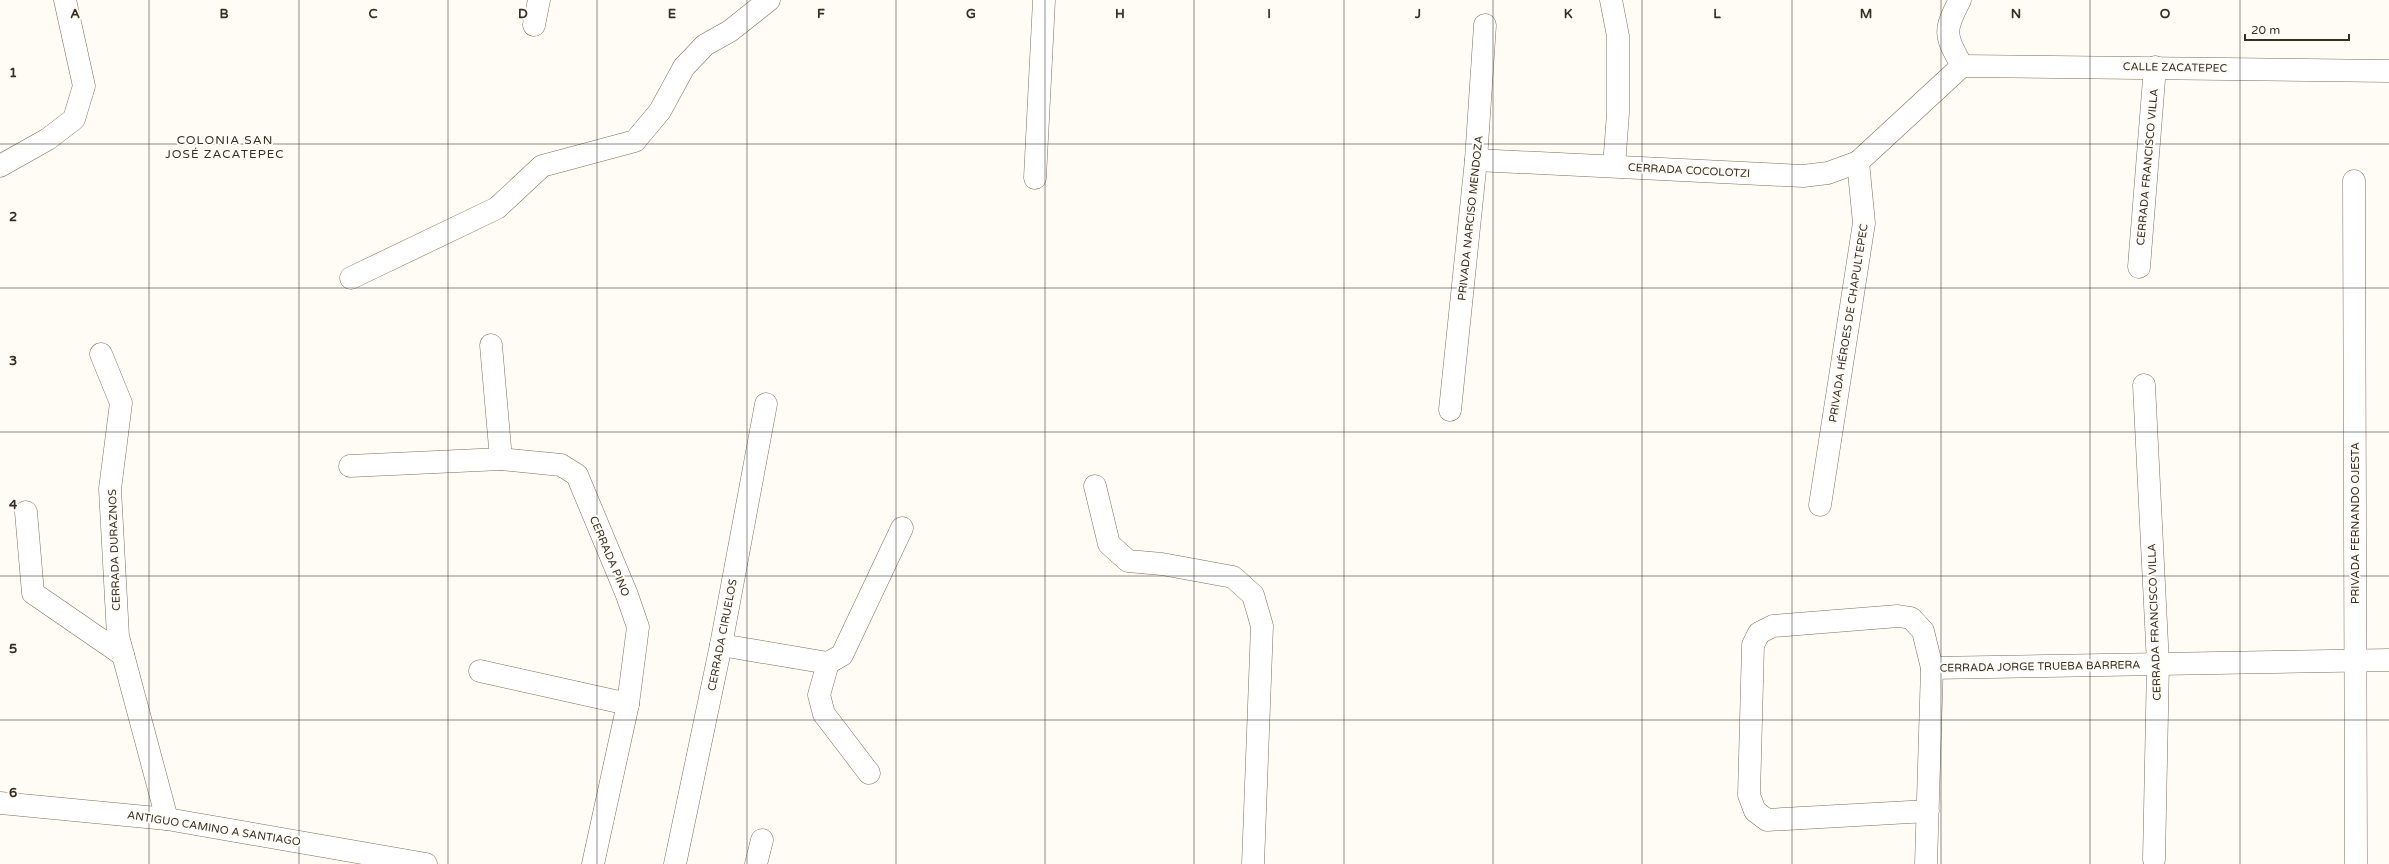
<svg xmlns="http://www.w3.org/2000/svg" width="2389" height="864" viewBox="0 0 2389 864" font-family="'Varela Round',sans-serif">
  <rect width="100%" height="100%" fill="#fffbf5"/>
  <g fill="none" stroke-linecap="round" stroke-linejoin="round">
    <g stroke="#7f6f55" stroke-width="23">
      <g id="street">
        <polyline points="1611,0 1618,36 1618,113 1614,166"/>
        <path d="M1960 0C1943 32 1945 35 1962 66"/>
        <polyline points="534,25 539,0"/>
        <polyline points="1962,66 2389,71"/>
        <polyline points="1476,160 1803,176 1828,173 1858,162"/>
        <polyline points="0,166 48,139 74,119 84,86 65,0"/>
        <polyline points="1035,178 1044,0"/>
        <polyline points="2354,181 2356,864"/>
        <polyline points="2139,267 2155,67"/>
        <polyline points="351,278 497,208 542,166 635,141 660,111 684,67 705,45 730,31 769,0"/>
        <polyline points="491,345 501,459"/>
        <polyline points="101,354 121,403 110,489 118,636 167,819"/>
        <polyline points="2144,385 2158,664 2154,859"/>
        <polyline points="1450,410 1476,160 1485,25"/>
        <polyline points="350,466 501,459 561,465 577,475 627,595 638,627 628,704 593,864"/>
        <polyline points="1095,486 1109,544 1128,561 1162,564 1233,577 1253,595 1262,626 1253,864"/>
        <polyline points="1820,505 1864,223 1858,162 1962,66"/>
        <polyline points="26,512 33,593 123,655"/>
        <polyline points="721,645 828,663 842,655 902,528"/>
        <polyline points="828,663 819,695 824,714 869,773"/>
        <polyline points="1932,668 2389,660"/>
        <polyline points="480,671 628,704"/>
        <polyline points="0,803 167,819 426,864"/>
        <polyline points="675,864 721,645 766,404"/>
        <polyline points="756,864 762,840"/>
        <polyline points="1926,864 1932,668 1923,631 1911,618 1898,616 1773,626 1759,633 1753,645 1749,795 1755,811 1767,820 1928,811"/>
      </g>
    </g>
    <use href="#street" stroke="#fff" stroke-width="22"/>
  </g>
  <path fill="none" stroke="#352e23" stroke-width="1" stroke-opacity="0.55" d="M149 0V864M299 0V864M448 0V864M597 0V864M747 0V864M896 0V864M1045 0V864M1194 0V864M1344 0V864M1493 0V864M1642 0V864M1792 0V864M1941 0V864M2090 0V864M2240 0V864M0 144H2389M0 288H2389M0 432H2389M0 576H2389M0 720H2389"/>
  <g text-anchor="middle" stroke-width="4" stroke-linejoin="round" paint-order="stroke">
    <g font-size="11" fill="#352e23" stroke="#fffbf5">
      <text transform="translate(2175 67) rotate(1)" y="4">CALLE ZACATEPEC</text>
      <text transform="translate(2147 167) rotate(-85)" y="4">CERRADA FRANCISCO VILLA</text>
      <text transform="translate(1689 170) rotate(3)" y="4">CERRADA COCOLOTZI</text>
      <text transform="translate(1470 218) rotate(-84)" y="4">PRIVADA NARCISO MENDOZA</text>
      <text transform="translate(1848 323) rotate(-81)" y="4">PRIVADA HÉROES DE CHAPULTEPEC</text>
      <text transform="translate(2355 523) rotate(-90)" y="4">PRIVADA FERNANDO OJESTA</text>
      <text transform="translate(114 550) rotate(-92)" y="4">CERRADA DURAZNOS</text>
      <text transform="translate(610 556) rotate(67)" y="4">CERRADA PINO</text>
      <text transform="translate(2154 622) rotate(-92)" y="4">CERRADA FRANCISCO VILLA</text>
      <text transform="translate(722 635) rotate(-79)" y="4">CERRADA CIRUELOS</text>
      <text transform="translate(2040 666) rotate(-1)" y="4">CERRADA JORGE TRUEBA BARRERA</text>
      <text transform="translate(214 828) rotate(9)" y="4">ANTIGUO CAMINO A SANTIAGO</text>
    </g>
    <g font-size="12" letter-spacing="1" fill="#352e23" stroke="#fffbf5">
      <text x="225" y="144">COLONIA SAN<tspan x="225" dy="14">JOSÉ ZACATEPEC</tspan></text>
    </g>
  </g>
  <g font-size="13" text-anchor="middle" font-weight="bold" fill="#352e23" stroke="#fffbf5" stroke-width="4" stroke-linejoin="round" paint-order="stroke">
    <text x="75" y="18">A</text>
    <text x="224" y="18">B</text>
    <text x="373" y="18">C</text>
    <text x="523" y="18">D</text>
    <text x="672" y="18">E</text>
    <text x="821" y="18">F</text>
    <text x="971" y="18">G</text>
    <text x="1120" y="18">H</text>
    <text x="1269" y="18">I</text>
    <text x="1418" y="18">J</text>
    <text x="1568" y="18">K</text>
    <text x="1717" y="18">L</text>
    <text x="1866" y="18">M</text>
    <text x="2016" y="18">N</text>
    <text x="2165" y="18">O</text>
    <text x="13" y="77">1</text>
    <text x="13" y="221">2</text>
    <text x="13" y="365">3</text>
    <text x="13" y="509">4</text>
    <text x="13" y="653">5</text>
    <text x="13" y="797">6</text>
  </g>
  <path d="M2245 34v6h104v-6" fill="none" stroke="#352e23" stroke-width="2"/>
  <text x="2251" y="34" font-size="12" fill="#352e23" stroke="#fffbf5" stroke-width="3" paint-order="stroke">20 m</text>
</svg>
